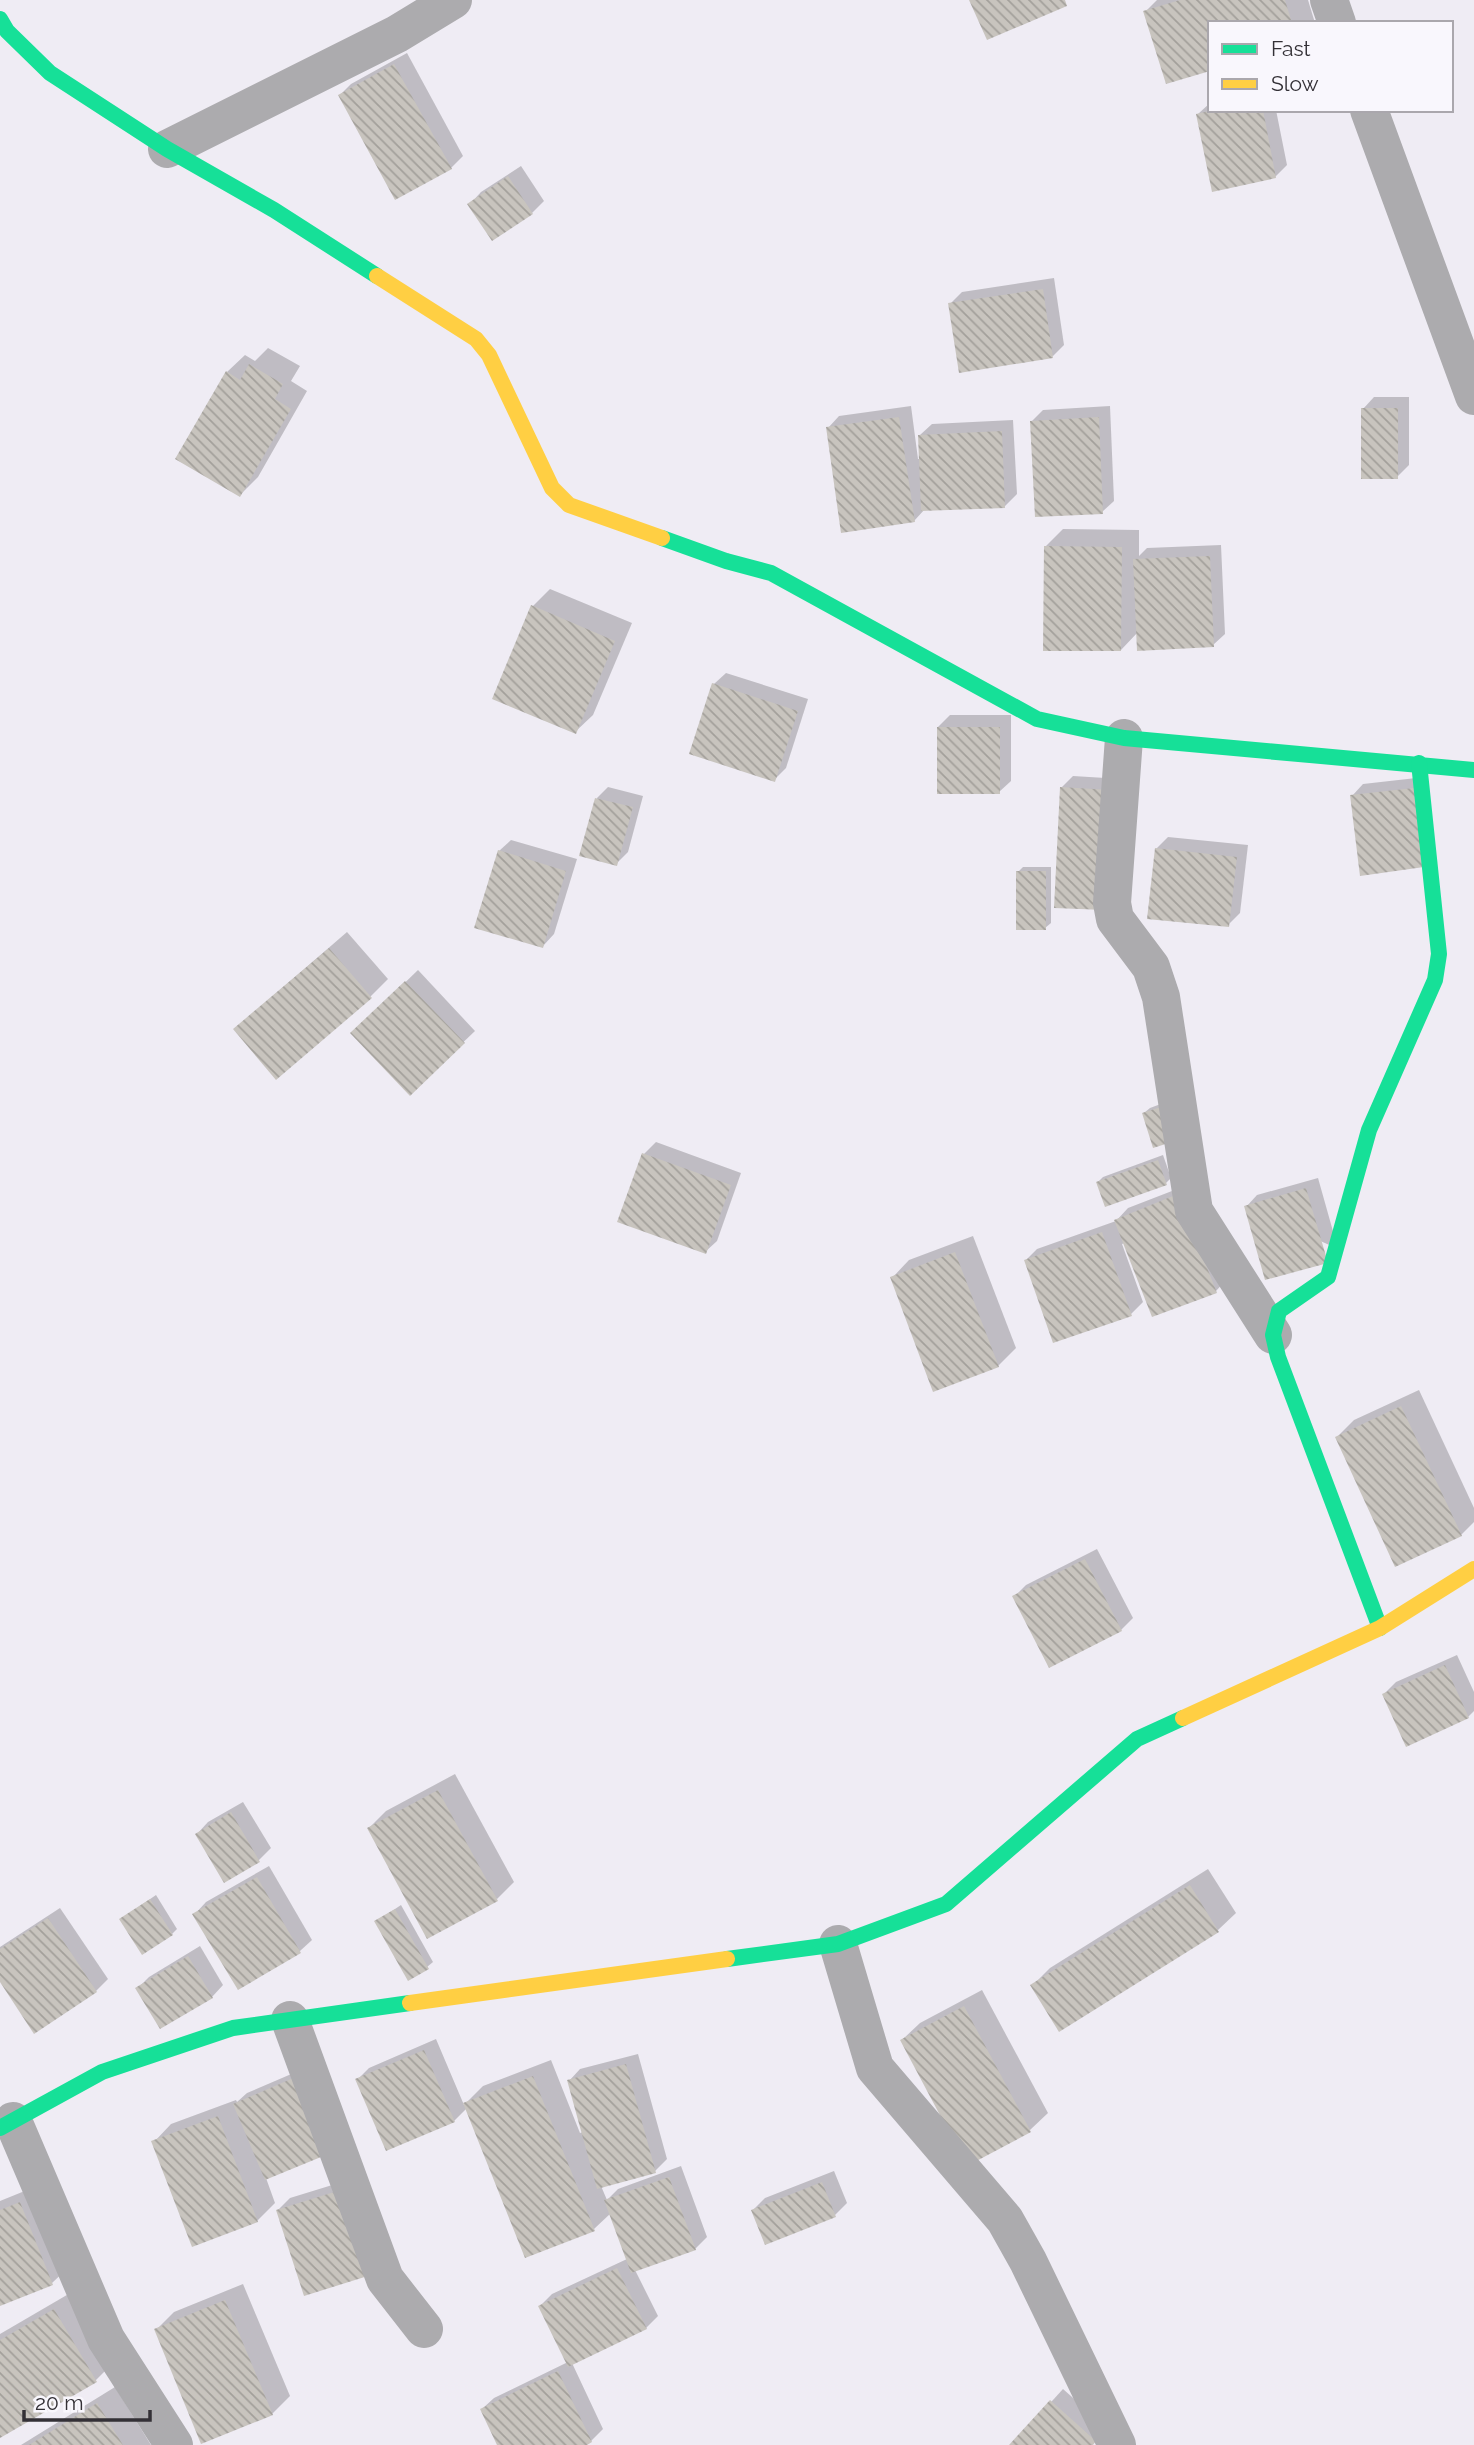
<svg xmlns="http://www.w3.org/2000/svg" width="1474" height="2445" viewBox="0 0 1474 2445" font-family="Raleway,sans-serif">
  <defs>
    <pattern id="building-back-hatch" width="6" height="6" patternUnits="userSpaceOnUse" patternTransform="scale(1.75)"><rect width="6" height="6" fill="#c8c4be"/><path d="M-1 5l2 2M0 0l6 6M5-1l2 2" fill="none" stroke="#a3a09b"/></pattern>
  </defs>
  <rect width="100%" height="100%" fill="#efecf4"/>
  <g fill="#0003">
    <polygon points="1157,0 1308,0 1315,23 1210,23 1145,12"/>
    <polygon points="407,53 463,156 451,168 340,95 351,84"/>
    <polygon points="1210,103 1210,110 1276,110 1287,165 1275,177 1198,114"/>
    <polygon points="521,166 544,201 532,213 492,239 470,204 481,192"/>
    <polygon points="1054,278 1064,345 1053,356 950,304 962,292"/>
    <polygon points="268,348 300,366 291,381 307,391 258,477 240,495 227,372 245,355 255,361"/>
    <polygon points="1374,397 1409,397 1409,465 1397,477 1363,409"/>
    <polygon points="911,406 918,459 921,459 920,435 932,424 1013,420 1017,494 1005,506 925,509 914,521 828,428 839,416"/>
    <polygon points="1110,406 1114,501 1102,512 1032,421 1043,410"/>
    <polygon points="1063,529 1139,530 1139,556 1147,548 1221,545 1225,634 1213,645 1138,632 1121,650 1045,547"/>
    <polygon points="550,589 632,623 593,715 575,732 533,606"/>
    <polygon points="726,673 808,699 786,768 774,780 714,684"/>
    <polygon points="950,715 1011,715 1011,781 999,792 938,727"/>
    <polygon points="1073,776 1122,779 1117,896 1061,788"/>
    <polygon points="1425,777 1435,854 1352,796 1363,784"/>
    <polygon points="608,787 643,796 628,852 616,864 597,798"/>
    <polygon points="1168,837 1248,845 1240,913 1228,925 1156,849"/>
    <polygon points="511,840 577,859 554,934 543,946 499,851"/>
    <polygon points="1023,867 1051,867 1051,923 1045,928 1018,872"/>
    <polygon points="347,932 388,979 370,997 235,1029"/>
    <polygon points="418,970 475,1031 410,1093 353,1033"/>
    <polygon points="1166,1102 1171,1141 1144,1113 1150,1108"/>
    <polygon points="656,1142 741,1173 717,1241 705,1252 619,1221 644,1154"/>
    <polygon points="1163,1155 1171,1178 1166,1183 1098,1182 1103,1177"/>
    <polygon points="1318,1178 1338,1249 1246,1207 1257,1195"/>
    <polygon points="1190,1184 1227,1279 1216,1291 1125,1243 1122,1244 1143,1302 1131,1314 1026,1260 1037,1249 1116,1221 1128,1208"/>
    <polygon points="973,1236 1016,1348 998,1366 892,1278 909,1260"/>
    <polygon points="1419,1390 1474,1508 1474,1522 1461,1535 1337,1437 1354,1420"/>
    <polygon points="1097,1549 1133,1618 1121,1630 1014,1597 1026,1585"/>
    <polygon points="1457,1655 1474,1692 1474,1711 1468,1717 1384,1694 1396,1682"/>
    <polygon points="455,1774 514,1882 497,1899 369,1828 386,1811"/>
    <polygon points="243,1802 271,1848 259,1860 224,1881 197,1834 208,1822"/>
    <polygon points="269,1866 312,1940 300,1951 238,1987 195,1914 206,1902"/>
    <polygon points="1208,1869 1236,1913 1218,1930 1060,2030 1032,1986 1050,1968"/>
    <polygon points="156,1895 177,1929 172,1934 121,1919"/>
    <polygon points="401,1905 433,1962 427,1967 377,1921"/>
    <polygon points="60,1908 108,1979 96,1991 0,1979 0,1947"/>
    <polygon points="200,1946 223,1985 212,1997 137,1989 149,1977"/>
    <polygon points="982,1990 1048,2113 1030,2130 968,2163 902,2040 920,2023"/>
    <polygon points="436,2039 464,2105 483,2086 551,2060 580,2133 583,2132 569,2081 580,2069 638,2054 667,2159 655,2171 601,2186 607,2200 618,2189 681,2166 707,2237 695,2249 635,2270 658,2316 646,2328 572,2363 603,2429 591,2441 582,2445 499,2445 482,2409 494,2398 568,2362 540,2306 552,2294 627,2259 611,2213 594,2229 467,2108 454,2121 357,2080 369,2068"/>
    <polygon points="317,2063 266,2178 275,2203 257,2221 154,2142 171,2124 236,2100 237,2102 247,2093"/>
    <polygon points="834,2171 847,2203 835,2215 753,2210 765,2198"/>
    <polygon points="355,2178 305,2294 278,2210 290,2198"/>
    <polygon points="37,2186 70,2266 52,2283 0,2304 0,2201"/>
    <polygon points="243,2284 290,2396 272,2414 156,2330 174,2312"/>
    <polygon points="72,2292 113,2363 96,2380 0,2436 0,2334"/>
    <polygon points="115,2387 151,2445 21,2445"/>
    <polygon points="1063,2389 1107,2428 1092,2445 1012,2445"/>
  </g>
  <g fill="url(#building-back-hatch)">
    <polygon points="969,0 1065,0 1067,6 987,40"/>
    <polygon points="1180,0 1285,0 1292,23 1210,23 1210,71 1166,84 1143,11"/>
    <polygon points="394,64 452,169 395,200 338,95"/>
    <polygon points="1214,110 1263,110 1276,178 1212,192 1196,114"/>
    <polygon points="508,176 533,214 492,241 467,204"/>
    <polygon points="1043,289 1053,358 959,373 948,303"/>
    <polygon points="249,364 283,384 275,399 291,409 240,497 175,459 226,371 240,380"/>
    <rect x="1361" y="408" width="37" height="71"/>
    <polygon points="899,417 915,522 841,533 826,427"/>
    <polygon points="1099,417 1103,514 1035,517 1030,421"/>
    <polygon points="1002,431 1005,508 921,511 918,435"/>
    <polygon points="1044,546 1122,547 1121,651 1043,651"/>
    <polygon points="1210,556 1214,647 1137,651 1133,559"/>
    <polygon points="531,605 615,641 576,734 492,699"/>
    <polygon points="712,683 798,711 775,782 689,754"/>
    <rect x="937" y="727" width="63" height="67"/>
    <polygon points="1060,787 1111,790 1105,910 1054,908"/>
    <polygon points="1414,788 1424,867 1360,876 1350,795"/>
    <polygon points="595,798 633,807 617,866 579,856"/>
    <polygon points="1155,848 1237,857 1229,927 1147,919"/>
    <polygon points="498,850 566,871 543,948 474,928"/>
    <rect x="1016" y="871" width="30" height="59"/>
    <polygon points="329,948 372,998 276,1080 233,1029"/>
    <polygon points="405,981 465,1043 410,1096 350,1033"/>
    <polygon points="1161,1107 1172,1142 1153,1148 1142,1113"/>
    <polygon points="642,1153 731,1185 706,1254 617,1222"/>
    <polygon points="1158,1160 1167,1185 1105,1207 1096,1182"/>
    <polygon points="1306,1188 1328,1263 1265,1280 1244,1206"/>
    <polygon points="1178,1194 1217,1293 1152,1317 1114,1220"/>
    <polygon points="1102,1232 1132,1316 1053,1343 1024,1260"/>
    <polygon points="955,1252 999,1367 933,1392 890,1277"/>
    <polygon points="1401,1406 1462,1536 1395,1567 1335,1437"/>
    <polygon points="1085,1559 1122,1631 1049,1668 1012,1596"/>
    <polygon points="1445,1665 1469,1718 1406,1747 1382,1694"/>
    <polygon points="438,1790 498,1901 427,1939 367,1828"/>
    <polygon points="231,1812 260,1862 224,1883 195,1834"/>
    <polygon points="257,1877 301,1953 238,1990 192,1914"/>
    <polygon points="1190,1885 1219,1932 1059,2032 1030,1985"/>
    <polygon points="150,1899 173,1935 142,1955 119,1919"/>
    <polygon points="395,1909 429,1969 408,1981 374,1921"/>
    <polygon points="48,1918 97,1992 34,2034 0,1982 0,1949"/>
    <polygon points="188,1956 213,1998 160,2029 135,1988"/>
    <polygon points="964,2006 1031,2132 967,2166 900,2040"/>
    <polygon points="424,2050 455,2122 386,2151 355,2079"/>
    <polygon points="626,2064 656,2173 597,2189 567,2080"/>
    <polygon points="305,2073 338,2150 265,2180 233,2104"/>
    <polygon points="533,2076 595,2231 525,2258 463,2103"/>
    <polygon points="218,2116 258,2222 192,2247 151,2141"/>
    <polygon points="669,2177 696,2250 631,2273 604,2200"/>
    <polygon points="822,2182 836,2217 765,2245 751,2210"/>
    <polygon points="344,2189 371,2275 304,2296 276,2210"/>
    <polygon points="20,2202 53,2285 0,2306 0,2210"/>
    <polygon points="617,2268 647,2329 568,2367 538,2306"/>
    <polygon points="225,2300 273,2415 201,2444 154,2329"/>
    <polygon points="54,2309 97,2382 0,2438 0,2340"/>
    <polygon points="558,2371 592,2442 587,2445 497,2445 480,2409"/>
    <polygon points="1050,2400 1096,2441 1093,2445 1009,2445"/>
    <polygon points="97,2403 123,2445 29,2445"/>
  </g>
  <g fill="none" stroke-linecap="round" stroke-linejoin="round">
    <g stroke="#acabae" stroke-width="38">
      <polyline points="1329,0 1337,23"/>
      <polyline points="1369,110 1474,396"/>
      <polyline points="167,149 397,34 453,0"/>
      <polyline points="1124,738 1112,903 1115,919 1151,967 1161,997 1194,1211 1273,1335"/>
      <polyline points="838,1944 875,2068 1005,2220 1028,2261 1117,2445"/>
      <polyline points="290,2020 385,2279 424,2329"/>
      <polyline points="13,2121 106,2339 174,2445"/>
    </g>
    <g stroke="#16e098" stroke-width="16">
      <polyline points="0,19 7,31 50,73 167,149 274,210 377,276"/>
      <polyline points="662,538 726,561 771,573 1037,719 1124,738 1474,770"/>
      <polyline points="1380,1628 1278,1357 1273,1335 1279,1311 1328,1277 1369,1130 1435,980 1439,954 1419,763"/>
      <polyline points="727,1959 838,1944 946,1904 1137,1739 1183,1718"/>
      <polyline points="0,2128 102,2072 233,2028 410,2003"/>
    </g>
    <g stroke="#ffcf43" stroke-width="16">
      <polyline points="377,276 476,339 489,355 552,488 569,505 662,538"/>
      <polyline points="1183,1718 1380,1628 1474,1569"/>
      <polyline points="410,2003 727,1959"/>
    </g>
  </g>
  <rect x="1208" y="21" width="245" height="91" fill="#f9f7fd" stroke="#aaa7ad" stroke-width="2"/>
  <rect x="1222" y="44" width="35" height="10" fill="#16e098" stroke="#aaa7ad" stroke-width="2"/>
  <text x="1271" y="56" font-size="21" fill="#333036">Fast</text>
  <rect x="1222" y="79" width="35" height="10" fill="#ffcf43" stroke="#aaa7ad" stroke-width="2"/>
  <text x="1271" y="91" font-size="21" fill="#333036">Slow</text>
  <path d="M24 2410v10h126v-10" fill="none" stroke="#333036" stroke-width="3.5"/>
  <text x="35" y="2410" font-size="21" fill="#333036" stroke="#f9f7fd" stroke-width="5" paint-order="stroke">20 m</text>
</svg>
